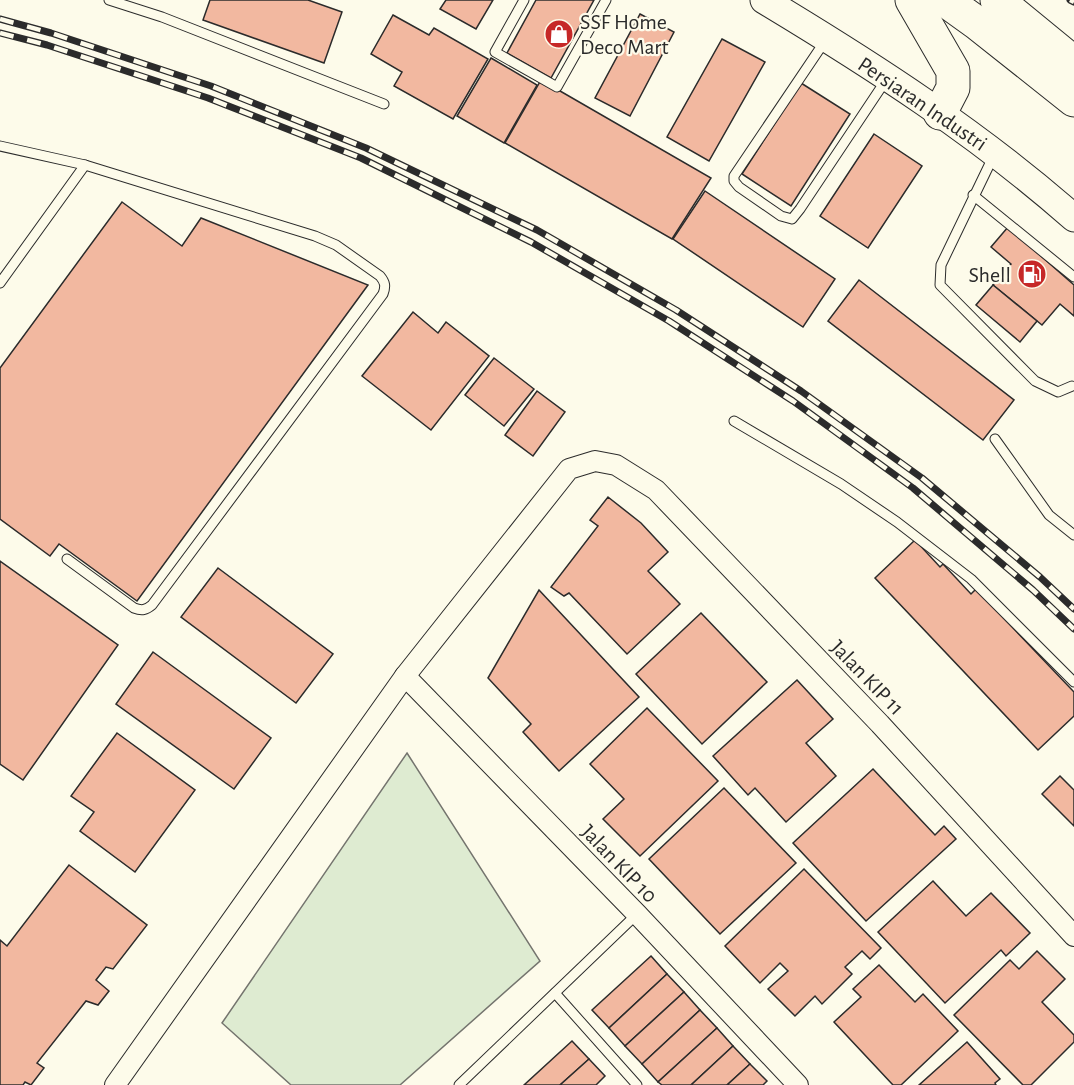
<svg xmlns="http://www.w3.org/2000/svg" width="1074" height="1085" viewBox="0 0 1074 1085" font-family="'Alegreya Sans',sans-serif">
  <rect width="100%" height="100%" fill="#fdfbea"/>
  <polygon fill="#deebd1" stroke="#74746e" stroke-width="1.5" points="407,753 540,961 400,1085 291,1085 222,1023"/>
  <g fill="#f2b8a0" stroke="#2b2b2b" stroke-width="1.5">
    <polygon points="210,0 308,0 342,12 324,63 203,20"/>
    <polygon points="446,0 493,0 476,29 440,9"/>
    <polygon points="536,0 594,0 551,78 507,53"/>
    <polygon points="640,14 674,32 630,116 595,98"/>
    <polygon points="393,15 429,35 434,28 488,59 453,119 394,86 402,72 371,54"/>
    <polygon points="722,39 765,62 709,161 667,137"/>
    <polygon points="491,58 537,85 504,143 457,116"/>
    <polygon points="541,80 711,178 672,239 505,143"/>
    <polygon points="801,83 850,114 791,206 742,174"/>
    <polygon points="874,134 922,166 868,248 820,216"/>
    <polygon points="705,191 835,279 803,327 673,239"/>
    <polygon points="122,202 182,246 201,218 368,285 137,601 59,544 50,556 0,519 0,368"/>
    <polygon points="1008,227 1074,285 1074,316 1060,304 1042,325 993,285 1011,264 991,247"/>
    <polygon points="859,280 1014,400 983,440 828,321"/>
    <polygon points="993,285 1037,321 1020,342 976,305"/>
    <polygon points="413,312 438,333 446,322 489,356 431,430 362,376"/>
    <polygon points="494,358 534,389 504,426 465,395"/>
    <polygon points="537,391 565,412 533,456 505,435"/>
    <polygon points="608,497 641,523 668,552 648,571 680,604 627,654 569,593 564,596 551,587 598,526 590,520"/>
    <polygon points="915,540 940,567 943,564 971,594 976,589 1074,692 1074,716 1038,750 875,578"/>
    <polygon points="0,561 118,645 23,780 0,764"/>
    <polygon points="218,568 333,654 296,703 181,617"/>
    <polygon points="539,590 639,697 559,771 523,732 531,724 488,678"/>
    <polygon points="701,613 767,682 702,744 636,674"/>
    <polygon points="153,652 271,738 234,789 116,704"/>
    <polygon points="797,680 833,719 806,743 836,776 786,822 755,788 748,795 713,756"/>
    <polygon points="647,708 718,781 640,856 603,819 624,799 590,764"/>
    <polygon points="117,733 195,790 135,872 80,831 94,812 71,796"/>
    <polygon points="873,769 935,835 944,826 956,839 866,921 793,843"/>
    <polygon points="1060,776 1074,790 1074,826 1042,794"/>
    <polygon points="724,788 796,863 720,934 649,859"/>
    <polygon points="69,865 147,925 113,969 106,967 96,980 109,991 98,1005 86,1001 37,1063 44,1068 31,1085 25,1082 23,1085 0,1085 0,940 7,946"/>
    <polygon points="804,869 881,948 870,959 862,951 845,967 852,974 822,1004 815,996 795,1016 768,989 788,971 780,963 760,983 725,946"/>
    <polygon points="933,881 966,916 991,893 1030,933 1006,956 1001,950 945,1003 878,932"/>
    <polygon points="1037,951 1065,979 1042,1002 1074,1035 1074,1042 1031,1085 1023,1085 954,1015 1010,960 1019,969"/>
    <polygon points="651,956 667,974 609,1028 592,1010"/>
    <polygon points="879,965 915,1002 923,994 958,1031 901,1085 893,1085 834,1022 861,997 853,989"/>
    <polygon points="667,974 684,992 625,1046 609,1028"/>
    <polygon points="684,992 700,1010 642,1064 625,1046"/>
    <polygon points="700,1010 717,1028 658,1082 642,1064"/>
    <polygon points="717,1028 733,1046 691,1085 662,1085 658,1082"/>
    <polygon points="572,1041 589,1059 560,1085 524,1085"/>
    <polygon points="967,1042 1000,1079 995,1083 996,1085 919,1085"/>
    <polygon points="733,1046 750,1064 727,1085 691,1085"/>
    <polygon points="589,1059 605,1076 596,1085 560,1085"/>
    <polygon points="750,1064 767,1081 763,1085 727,1085"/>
  </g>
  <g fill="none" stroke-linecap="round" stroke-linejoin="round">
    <g stroke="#2b2b2b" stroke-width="11">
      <g id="lane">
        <polyline points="109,0 162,17 384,104"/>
        <polyline points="524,0 495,52 557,87 606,0"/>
        <polyline points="825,41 734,176 734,181 739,187 781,216 792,219 800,209 886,80"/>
        <path d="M0 146 85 165 315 236 336 245 380 276C385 282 386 286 383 294L152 605C146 610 142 611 134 608L67 559"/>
        <polyline points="994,155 941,265 940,285 1035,381 1058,392 1072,386"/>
        <polyline points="973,195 1074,277"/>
        <polyline points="0,283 85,165"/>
        <polyline points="734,421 841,484 897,522 971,579 1074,682"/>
        <polyline points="995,439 1049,515 1074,535"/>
        <polyline points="555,993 637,1085"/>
        <polyline points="459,1085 637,914"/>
      </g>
    </g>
    <g stroke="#2b2b2b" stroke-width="22">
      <g id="street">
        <polyline points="405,676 637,914 798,1085"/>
        <polyline points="115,1085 405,676 569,469 595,461 616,465 656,490 880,724 1074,936"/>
      </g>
    </g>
    <g stroke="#2b2b2b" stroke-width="29">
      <path id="secondary" d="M764 0C872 65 979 134 1074 218"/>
    </g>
    <g stroke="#2b2b2b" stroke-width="35">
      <g id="highway">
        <polyline points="912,0 953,71 953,88 940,113"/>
        <polyline points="945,0 977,23 1074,100"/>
        <polyline points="997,0 1074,63"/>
      </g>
    </g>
    <use href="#lane" stroke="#fdfbea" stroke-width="9"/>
    <use href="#street" stroke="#fdfbea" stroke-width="20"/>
    <use href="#secondary" stroke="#fdfbea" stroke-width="27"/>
    <use href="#highway" stroke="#fdfbea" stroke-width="33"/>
    <g stroke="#2b2b2b" stroke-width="7">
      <g id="rail">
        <polyline points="1070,0 1074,2"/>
        <polyline points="0,19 51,33 211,86 366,148 537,230 676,310 801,391 922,478 1040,577 1074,609"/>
        <polyline points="0,33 47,45 208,98 361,158 531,242 669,321 793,401 913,488 1033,590 1074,629"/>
      </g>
    </g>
    <use href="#rail" stroke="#fdfbea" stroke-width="4.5" stroke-dasharray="14" stroke-linecap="butt"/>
  </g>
  <defs>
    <g id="shop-disc" transform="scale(1.5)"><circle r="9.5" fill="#c62828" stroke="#fdfbea"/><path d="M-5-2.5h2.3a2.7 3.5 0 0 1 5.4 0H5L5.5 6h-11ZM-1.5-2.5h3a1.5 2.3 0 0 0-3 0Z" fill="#fff"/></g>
    <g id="fuel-disc" transform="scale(1.5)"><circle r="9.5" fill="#c62828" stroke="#fdfbea"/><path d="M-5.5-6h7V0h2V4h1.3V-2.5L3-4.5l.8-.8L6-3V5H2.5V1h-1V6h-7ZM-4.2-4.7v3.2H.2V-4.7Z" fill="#fff"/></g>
  </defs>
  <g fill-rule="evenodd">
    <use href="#shop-disc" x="559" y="34"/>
    <use href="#fuel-disc" x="1032" y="274"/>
  </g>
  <g text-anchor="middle" stroke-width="4.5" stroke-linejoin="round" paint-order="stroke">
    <g font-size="22" fill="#2b2b2b" stroke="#fdfbea" text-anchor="start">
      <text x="580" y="29">SSF Home<tspan x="580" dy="25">Deco Mart</tspan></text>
      <text x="1011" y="282" text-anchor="end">Shell</text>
    </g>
    <g font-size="22" fill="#2b2b2b" stroke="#fdfbea">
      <text transform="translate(923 103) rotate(34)" y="8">Persiaran Industri</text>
      <text transform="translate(868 677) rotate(46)" y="8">Jalan KIP 11</text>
      <text transform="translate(620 863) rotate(46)" y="8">Jalan KIP 10</text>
    </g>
  </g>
</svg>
